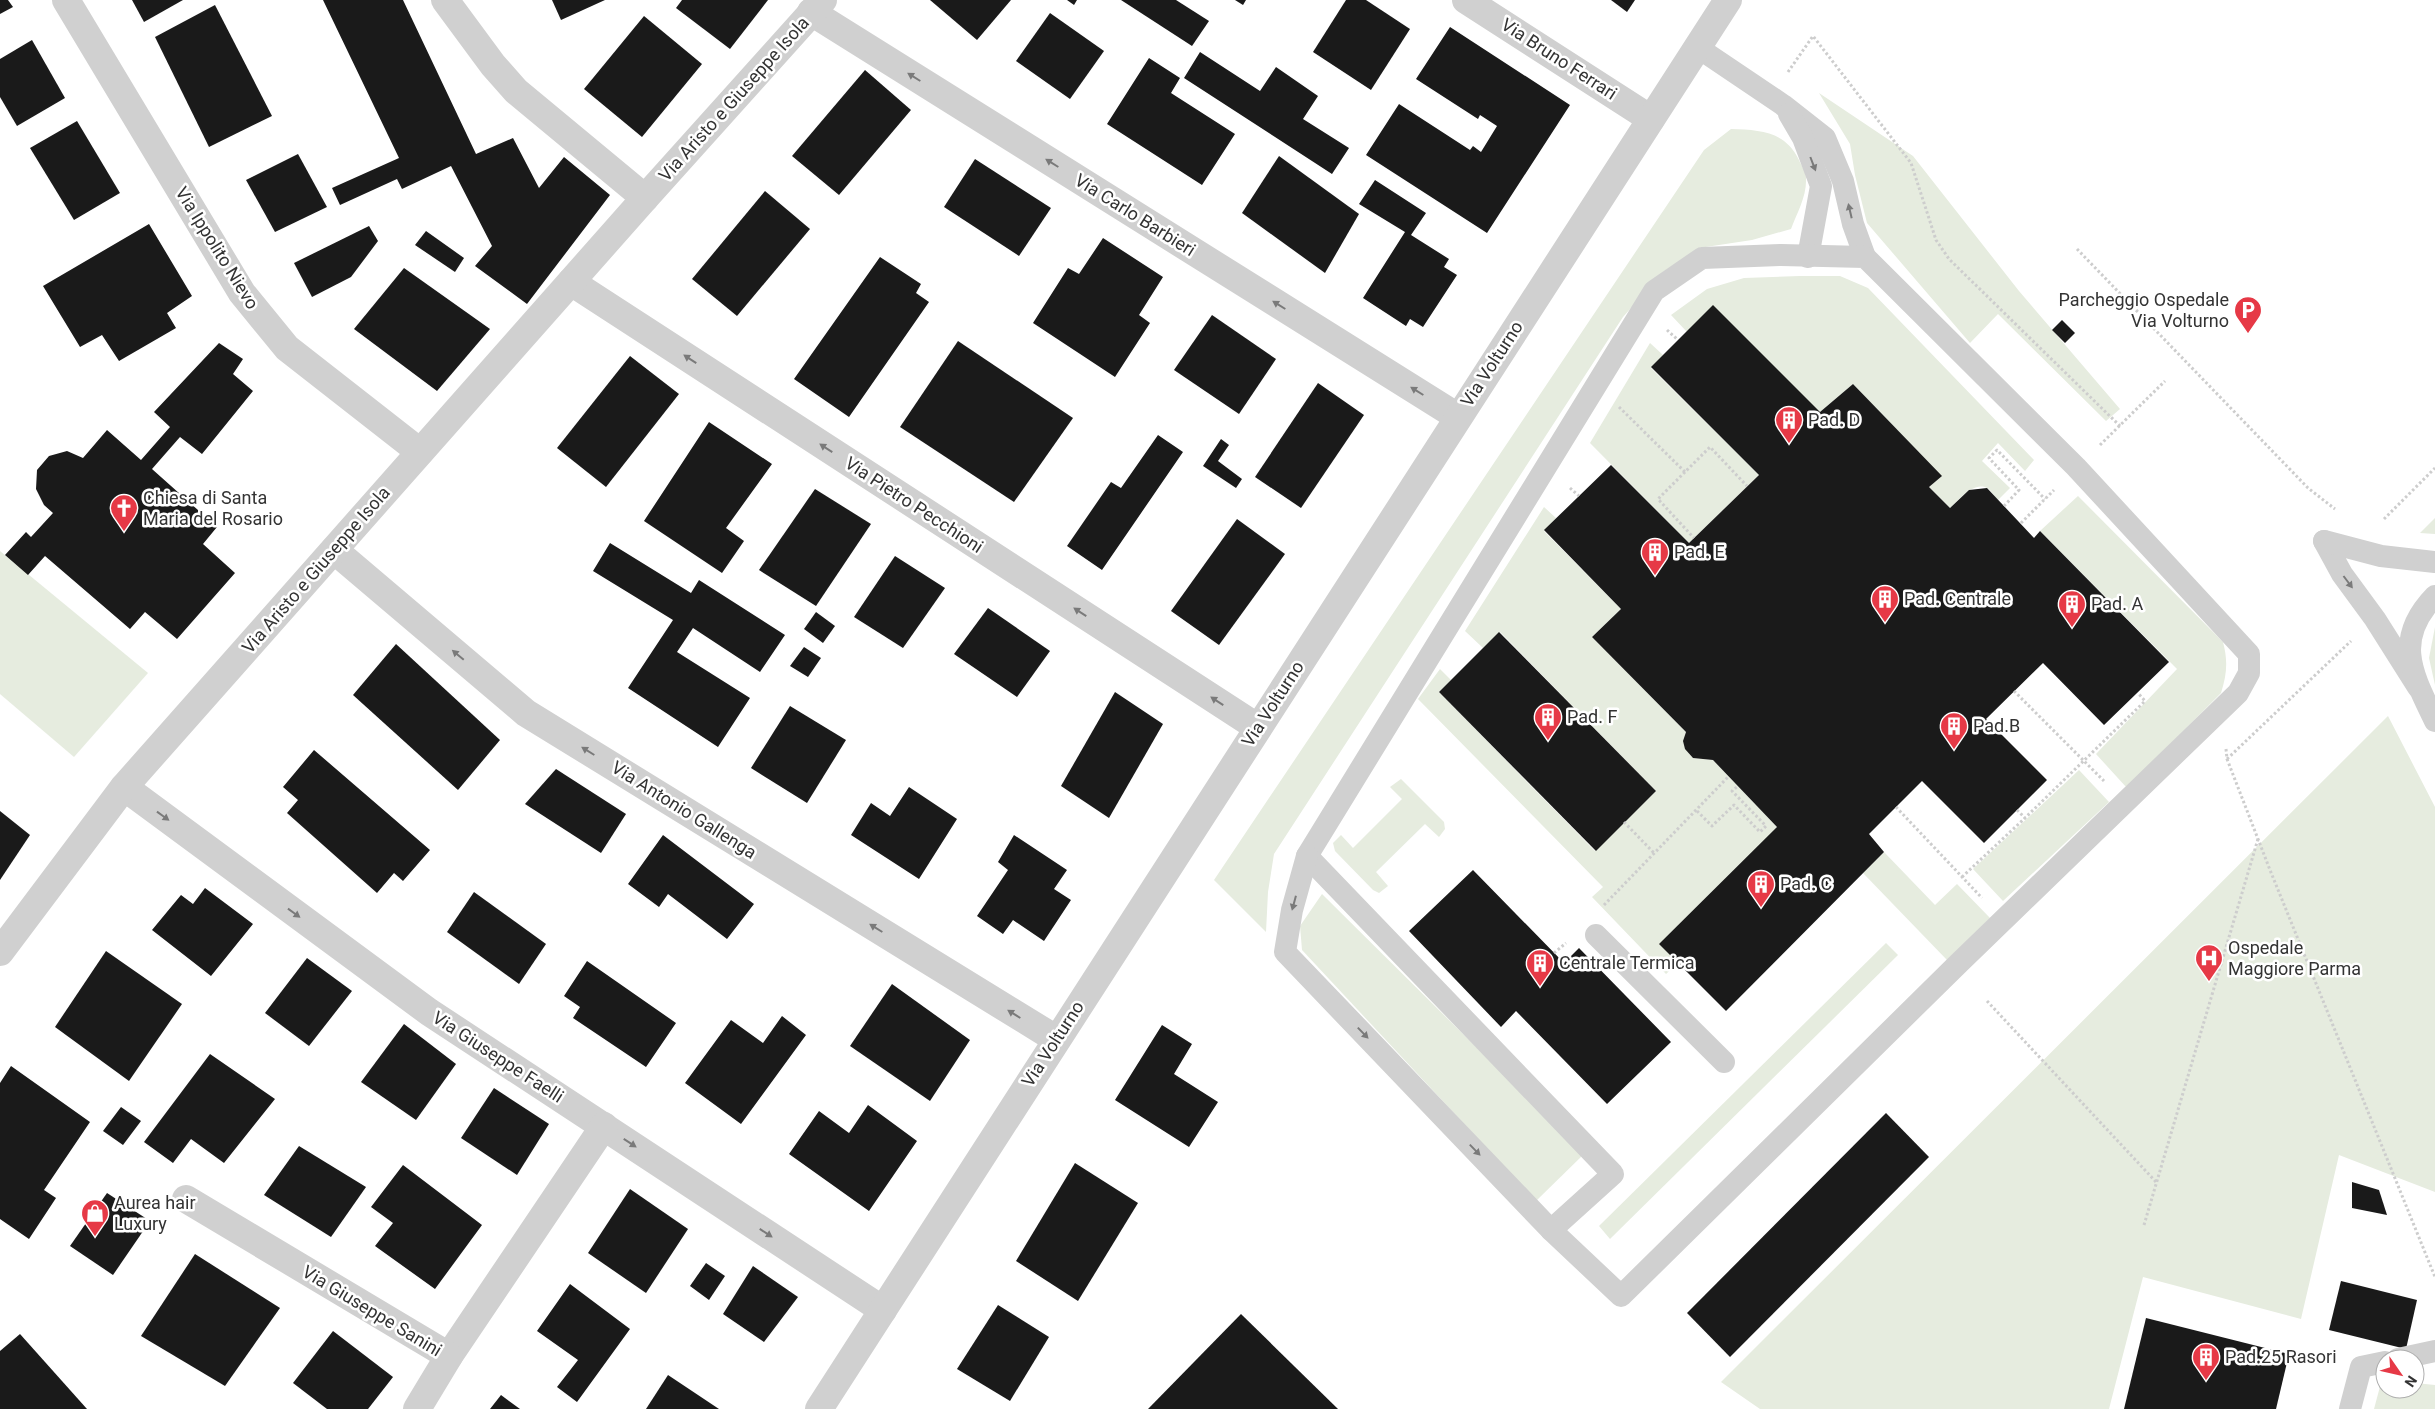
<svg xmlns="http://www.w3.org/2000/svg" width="2435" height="1409" viewBox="0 0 2435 1409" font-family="Roboto,sans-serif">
  <rect width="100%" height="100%" fill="#fff"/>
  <g fill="#e6ecdf">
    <polygon points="1819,93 1913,156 2019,291 2120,409 2106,421 1998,314 1970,343 1867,223 1855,175 1850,144"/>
    <path d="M1731 129C1760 130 1785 131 1799 160 1801 165 1806 172 1806 178 1807 196 1797 213 1791 229L1752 240 1699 248 1663 272 1623 317 1274 854 1268 892 1266 932 1214 880 1704 150Z"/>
    <path d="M1800 276H1840L1868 288 2034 460 2025 471 1998 443 1982 461 2010 488 1998 500C1995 497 1991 490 1987 488 1973 481 1959 500 1950 508L1929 487 1941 476 1853 384 1820 412 1687 332 1671 315 1707 289 1744 278Z"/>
    <polygon points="1650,343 1663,355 1651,368 1759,475 1689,543 1590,443"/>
    <path d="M2078 496 2223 642C2228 661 2227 674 2221 693L2127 788 2096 754 2177 669 2040 531Z"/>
    <path d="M1544 507 1556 518 1544 531 1621 609 1592 637 1686 732C1682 744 1685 749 1693 758L1713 760 1777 827 1678 963 1666 974 1592 897 1603 887 1418 699 1440 669 1451 680 1439 692 1595 851 1656 791 1500 632 1483 648 1465 631Z"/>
    <polygon points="2435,518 2435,534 2420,533"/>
    <polygon points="0,551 148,673 74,757 0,694"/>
    <polygon points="2435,627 2435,685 2429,658"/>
    <polygon points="2388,716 2435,807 2435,1192 2339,1155 2301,1319 2143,1277 2109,1409 1760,1409 1721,1382"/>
    <polygon points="2079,770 2109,802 2003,901 1973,869"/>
    <polygon points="1401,779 1444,822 1445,829 1439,837 1425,824 1376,872 1388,886 1379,893 1373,890 1335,851 1333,843 1341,835 1353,848 1402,799 1390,787"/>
    <polygon points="1884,852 1935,905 1957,884 1990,918 1947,960 1863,873"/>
    <polygon points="1322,894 1584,1154 1536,1201 1302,950 1300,926"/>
    <polygon points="1886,943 1898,955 1610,1239 1599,1226"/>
    <polygon points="2382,1379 2385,1379 2385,1389 2415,1389 2415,1383 2435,1385 2435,1409 2374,1409"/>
  </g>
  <g fill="#1a1a1a">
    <polygon points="0,0 8,0 13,7 0,14"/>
    <polygon points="132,0 183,0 144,22"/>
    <polygon points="323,0 403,0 476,154 513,138 539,188 564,157 610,195 527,304 475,266 492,246 451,166 402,189 397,179 340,205 332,188 399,158"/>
    <polygon points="552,0 605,0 561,20"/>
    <polygon points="682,0 768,0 730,49 676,8"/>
    <polygon points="930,0 1011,0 977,40"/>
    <polygon points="1067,0 1077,0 1074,5"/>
    <polygon points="1121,0 1176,0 1209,21 1192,46"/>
    <polygon points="1235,0 1246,0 1243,5"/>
    <polygon points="1346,0 1366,0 1410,29 1371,90 1313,52"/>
    <polygon points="1611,0 1635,0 1627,12"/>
    <polygon points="215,5 272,116 209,147 155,37"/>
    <polygon points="1050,13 1104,51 1070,99 1016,61"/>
    <polygon points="644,16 702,64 642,137 584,89"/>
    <polygon points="1450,27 1570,105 1487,233 1366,155 1399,104 1470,150 1473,146 1481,152 1497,126 1480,115 1478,119 1416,79"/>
    <polygon points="32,40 65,98 17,126 0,97 0,59"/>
    <polygon points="1200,52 1260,91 1276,67 1318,96 1303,119 1349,148 1332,174 1184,78"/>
    <polygon points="1149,58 1180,78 1171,93 1235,134 1202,185 1107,124"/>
    <polygon points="865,70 911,110 839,195 792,156"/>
    <polygon points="77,121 120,193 74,220 30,148"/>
    <polygon points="298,154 327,207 275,232 246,180"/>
    <polygon points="1279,156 1359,214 1325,273 1242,213"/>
    <polygon points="975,159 1051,208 1019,256 944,207"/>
    <polygon points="1375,180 1426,213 1411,235 1449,259 1444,267 1457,275 1423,327 1410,319 1406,326 1363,298 1405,232 1359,204"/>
    <polygon points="765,191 810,229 737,316 692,279"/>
    <polygon points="149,224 192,296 167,313 176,328 119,361 102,335 80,347 43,286"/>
    <polygon points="369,226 378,241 351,277 312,297 294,263"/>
    <polygon points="426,231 464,258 455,272 415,245"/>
    <polygon points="1103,238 1163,277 1139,315 1150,323 1115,377 1033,323 1068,268 1079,274"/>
    <polygon points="880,257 921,284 916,293 929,302 849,417 794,379"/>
    <polygon points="404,268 490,329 437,391 354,329"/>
    <polygon points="1713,305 1820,412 1853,384 1942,476 1929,487 1950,508 1969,490 1987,488 2034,538 2040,531 2169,662 2104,725 2043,663 1986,719 2047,780 1984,843 1922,781 1869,834 1884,852 1726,1011 1659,944 1777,827 1713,760 1693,758 1685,749 1683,741 1686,732 1592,637 1621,609 1544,530 1611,465 1689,543 1759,475 1651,367"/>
    <polygon points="1212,315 1276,359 1239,414 1174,370"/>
    <polygon points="2062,320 2075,333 2065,343 2052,330"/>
    <polygon points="958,341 1073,418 1014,502 900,427"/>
    <polygon points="219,343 243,359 233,374 253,391 202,454 180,437 152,469 217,527 203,544 235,573 177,639 145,612 130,629 45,556 28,575 5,555 26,532 31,537 53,513 44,505 36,489 37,470 49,456 67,451 83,458 107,430 141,460 170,427 154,412"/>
    <polygon points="630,356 679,394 606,487 557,448"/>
    <polygon points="1318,383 1364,415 1301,508 1255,477"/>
    <polygon points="709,422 772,464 726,528 744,541 722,573 644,521"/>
    <polygon points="1158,435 1183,452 1102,570 1067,546 1111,482 1121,488"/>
    <polygon points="1221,439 1229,445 1218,461 1242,479 1236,488 1203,466"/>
    <polygon points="815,489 871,524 816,606 759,570"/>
    <polygon points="1237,519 1285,554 1219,645 1171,611"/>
    <polygon points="610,543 691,593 699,580 785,635 760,672 693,628 677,652 750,698 718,747 628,688 673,620 593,571"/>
    <polygon points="895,556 945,588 903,648 854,617"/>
    <polygon points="988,608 1050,651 1017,697 954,654"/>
    <polygon points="816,612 835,626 823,643 804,629"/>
    <polygon points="1499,632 1656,791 1596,851 1439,692"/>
    <polygon points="396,644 500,740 458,790 353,695"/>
    <polygon points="804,647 821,658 808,677 790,666"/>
    <polygon points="1115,692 1163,724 1109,818 1061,786"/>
    <polygon points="790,706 846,740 807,803 751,768"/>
    <polygon points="314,750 430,850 403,881 394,873 377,893 287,813 298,800 283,787"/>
    <polygon points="556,769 626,814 601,853 525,804"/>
    <polygon points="909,787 957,819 919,879 851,835 871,803 890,816"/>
    <polygon points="0,811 30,835 0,880"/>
    <polygon points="663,835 754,904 727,939 668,894 659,907 628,884"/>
    <polygon points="1014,835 1067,870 1054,889 1071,900 1044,941 1013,920 1003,934 977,916 1008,870 998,862"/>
    <polygon points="1473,870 1564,963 1579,948 1671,1042 1607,1104 1516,1011 1501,1027 1409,931"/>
    <polygon points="205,888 253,924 211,976 152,930 181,895 193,904"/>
    <polygon points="474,892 546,944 519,984 447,932"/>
    <polygon points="106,951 182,1004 129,1081 55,1027"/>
    <polygon points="307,958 352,991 309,1046 265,1013"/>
    <polygon points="587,961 676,1023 646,1067 573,1018 580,1007 564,996"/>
    <polygon points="892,984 970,1040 930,1101 850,1046"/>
    <polygon points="782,1016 806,1035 741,1124 685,1083 731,1020 763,1043"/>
    <polygon points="404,1024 456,1064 416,1120 361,1082"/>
    <polygon points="1162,1025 1192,1044 1174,1074 1218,1102 1189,1147 1115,1100"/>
    <polygon points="210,1054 275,1099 224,1163 191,1139 173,1163 144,1142"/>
    <polygon points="11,1066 90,1122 44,1190 56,1198 29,1239 0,1219 0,1083"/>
    <polygon points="494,1088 549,1124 517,1175 461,1138"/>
    <polygon points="868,1105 917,1141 869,1211 789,1154 819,1111 849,1133"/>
    <polygon points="121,1107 141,1121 123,1145 103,1131"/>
    <polygon points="1886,1113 1929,1157 1730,1357 1687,1313"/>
    <polygon points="299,1146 366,1187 331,1237 264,1195"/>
    <polygon points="1075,1163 1138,1203 1078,1301 1016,1261"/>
    <polygon points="403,1165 482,1225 435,1289 375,1246 393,1223 371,1207"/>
    <polygon points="2352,1182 2379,1190 2387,1215 2352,1208"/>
    <polygon points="630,1189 688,1229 646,1293 588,1253"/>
    <polygon points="107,1193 150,1221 113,1275 70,1246"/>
    <polygon points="195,1254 280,1308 225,1386 141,1336"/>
    <polygon points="706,1263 725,1276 709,1300 690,1286"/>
    <polygon points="753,1266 798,1297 764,1342 723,1314"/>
    <polygon points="2341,1281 2417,1300 2406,1349 2329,1330"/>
    <polygon points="570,1284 630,1329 577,1402 557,1387 578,1360 537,1331"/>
    <polygon points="998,1305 1049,1337 1010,1401 957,1369"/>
    <polygon points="1241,1314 1338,1409 1148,1409"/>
    <polygon points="2146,1318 2289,1354 2276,1409 2124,1409"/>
    <polygon points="333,1331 393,1377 368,1409 327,1409 293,1383"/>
    <polygon points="20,1334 87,1409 0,1409 0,1351"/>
    <polygon points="668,1375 719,1409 646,1409"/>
    <polygon points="501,1395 520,1409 490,1409"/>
  </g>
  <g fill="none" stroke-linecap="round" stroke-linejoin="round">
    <g stroke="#cdcdcd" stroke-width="3" stroke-dasharray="2.5 2.5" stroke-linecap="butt">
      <polyline points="1788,72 1813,36 1911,163 1936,240 1949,259 2120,426"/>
      <polyline points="2077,249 2308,488 2335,509"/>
      <polyline points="1667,330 1678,340"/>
      <polyline points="1619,407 1685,472 1710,447 1747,486"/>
      <polyline points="2100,445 2165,381"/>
      <polyline points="1685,472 1658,499 1694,538"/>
      <polyline points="1570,488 1579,496"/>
      <polyline points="2004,506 2019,490 1989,458 1997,450 2045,499"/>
      <polyline points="2384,519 2435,468"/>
      <polyline points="2021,523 2054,490"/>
      <polyline points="2014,691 2104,781"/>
      <polyline points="2226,749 2227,759 2270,870 2435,1277"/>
      <polyline points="2227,759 2351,641"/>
      <polyline points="1896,807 1982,898"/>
      <polyline points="2017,810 2025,818 2145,701 2138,693"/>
      <polyline points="1697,811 1712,826 1734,805 1760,832 1766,826 1732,791 1738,786"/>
      <polyline points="1624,822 1654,853"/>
      <polyline points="1962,877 2025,818"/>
      <polyline points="1604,905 1729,776"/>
      <polyline points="1554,953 1566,943"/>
      <polyline points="1987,1001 2157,1183"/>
      <polyline points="2144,1225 2258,839"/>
    </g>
    <g stroke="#d0d0d0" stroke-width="22">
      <polyline points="1697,47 1783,105 1825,138 1843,181 1853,224 1865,257"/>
      <polyline points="1789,114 1803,138 1821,186 1808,257"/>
      <polygon points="1781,255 1865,257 2076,467 2249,654 2249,673 2238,693 1959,963 1621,1296 1551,1230 1613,1174 1307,856 1654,291 1702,258"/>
      <polyline points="2324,541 2342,574 2375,619 2418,687"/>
      <polyline points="2324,541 2381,556 2435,562"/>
      <path d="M2435 596C2392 640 2413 675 2435 721"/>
      <polyline points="1307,856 1292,910 1285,952 1551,1230"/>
      <polyline points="1596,935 1724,1062"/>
      <polyline points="2398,1359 2435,1351"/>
      <polyline points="2350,1409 2361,1367 2385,1362"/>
    </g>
    <g stroke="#d0d0d0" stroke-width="28">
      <polyline points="66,0 242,293 287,348 420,452"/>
      <polyline points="445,0 493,65 516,91 645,198"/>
      <polyline points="1466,0 1651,119"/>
      <polyline points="811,12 1458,417"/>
      <polyline points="571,282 1257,727"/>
      <polyline points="334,550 526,713 1056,1039"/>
      <polyline points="124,787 429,1012 883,1310"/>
      <polyline points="0,952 124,787 645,198 823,0"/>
      <polyline points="186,1199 449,1356 604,1126"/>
      <polyline points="417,1409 449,1356"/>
    </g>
    <polyline stroke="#d0d0d0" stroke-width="28" points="819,1409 1728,0"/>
  </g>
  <defs><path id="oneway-solid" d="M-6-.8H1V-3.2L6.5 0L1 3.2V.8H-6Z" transform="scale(1.25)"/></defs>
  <g fill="#7a7a7a">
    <use href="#oneway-solid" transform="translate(914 77) rotate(-148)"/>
    <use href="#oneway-solid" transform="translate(1052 163) rotate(-148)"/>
    <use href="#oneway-solid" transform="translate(1813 164) rotate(69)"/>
    <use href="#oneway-solid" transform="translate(1850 211) rotate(-103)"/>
    <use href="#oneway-solid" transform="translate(1279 305) rotate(-148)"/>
    <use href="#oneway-solid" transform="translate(690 359) rotate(-147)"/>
    <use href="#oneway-solid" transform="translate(1417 391) rotate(-148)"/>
    <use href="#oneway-solid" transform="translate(826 448) rotate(-147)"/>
    <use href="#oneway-solid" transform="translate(2348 582) rotate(53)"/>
    <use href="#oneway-solid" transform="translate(1080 612) rotate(-147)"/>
    <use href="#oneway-solid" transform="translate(458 655) rotate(-140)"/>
    <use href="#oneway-solid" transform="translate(1217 701) rotate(-147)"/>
    <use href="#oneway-solid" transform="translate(588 751) rotate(-148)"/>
    <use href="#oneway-solid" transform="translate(163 816) rotate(36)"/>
    <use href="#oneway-solid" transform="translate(1294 903) rotate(105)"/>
    <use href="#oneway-solid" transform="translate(294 913) rotate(36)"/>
    <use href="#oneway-solid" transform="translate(876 928) rotate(-148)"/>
    <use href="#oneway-solid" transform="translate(1014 1014) rotate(-148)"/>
    <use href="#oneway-solid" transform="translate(1363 1033) rotate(46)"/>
    <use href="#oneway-solid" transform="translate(630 1143) rotate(33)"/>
    <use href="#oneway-solid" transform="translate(1475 1150) rotate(46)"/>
    <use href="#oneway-solid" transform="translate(766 1233) rotate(33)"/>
  </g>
  <defs>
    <g id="parking-pin" transform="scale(1.4375)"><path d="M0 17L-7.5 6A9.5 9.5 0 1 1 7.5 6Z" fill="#e63946" stroke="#fff"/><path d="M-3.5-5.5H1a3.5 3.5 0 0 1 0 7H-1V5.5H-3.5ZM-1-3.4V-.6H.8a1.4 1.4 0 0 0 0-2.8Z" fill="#fff"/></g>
    <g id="building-pin" transform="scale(1.4375)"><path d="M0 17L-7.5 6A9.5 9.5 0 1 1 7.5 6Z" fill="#e63946" stroke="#fff"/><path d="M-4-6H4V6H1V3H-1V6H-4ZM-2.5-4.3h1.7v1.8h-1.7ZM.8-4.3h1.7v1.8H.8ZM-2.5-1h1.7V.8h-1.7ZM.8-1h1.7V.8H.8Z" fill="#fff"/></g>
    <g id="church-pin" transform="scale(1.4375)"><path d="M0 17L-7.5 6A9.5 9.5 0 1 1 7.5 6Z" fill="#e63946" stroke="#fff"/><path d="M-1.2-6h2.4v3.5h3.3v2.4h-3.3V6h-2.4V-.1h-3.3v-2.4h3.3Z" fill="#fff"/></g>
    <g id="hospital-pin" transform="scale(1.4375)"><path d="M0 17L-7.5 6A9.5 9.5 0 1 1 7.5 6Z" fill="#e63946" stroke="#fff"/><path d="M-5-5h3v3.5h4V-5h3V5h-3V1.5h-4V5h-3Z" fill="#fff"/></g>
    <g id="shop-pin" transform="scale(1.4375)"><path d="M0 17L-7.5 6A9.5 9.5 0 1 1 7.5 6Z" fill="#e63946" stroke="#fff"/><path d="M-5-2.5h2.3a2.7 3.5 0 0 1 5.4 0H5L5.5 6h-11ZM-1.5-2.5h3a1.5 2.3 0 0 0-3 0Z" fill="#fff"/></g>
  </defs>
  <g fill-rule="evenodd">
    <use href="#parking-pin" x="2248" y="310"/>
    <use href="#building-pin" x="1789" y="420"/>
    <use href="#church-pin" x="124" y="508"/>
    <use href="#building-pin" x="1655" y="552"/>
    <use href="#building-pin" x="1885" y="599"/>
    <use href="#building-pin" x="2072" y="604"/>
    <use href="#building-pin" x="1548" y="717"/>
    <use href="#building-pin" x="1954" y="726"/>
    <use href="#building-pin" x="1761" y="884"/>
    <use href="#hospital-pin" x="2209" y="958"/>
    <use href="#building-pin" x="1540" y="963"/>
    <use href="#shop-pin" x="95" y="1213"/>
    <use href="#building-pin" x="2206" y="1357"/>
  </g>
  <g text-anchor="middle" stroke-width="5" stroke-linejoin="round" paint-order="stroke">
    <g font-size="18" fill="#333" stroke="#fff">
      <text transform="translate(1559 59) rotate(33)" y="6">Via Bruno Ferrari</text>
      <text transform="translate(734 99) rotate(-48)" y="6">Via Aristo e Giuseppe Isola</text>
      <text transform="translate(1135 215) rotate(32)" y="6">Via Carlo Barbieri</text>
      <text transform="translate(217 248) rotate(58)" y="6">Via Ippolito Nievo</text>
      <text transform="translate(1492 364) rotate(-57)" y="6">Via Volturno</text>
      <text transform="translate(914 505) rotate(33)" y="6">Via Pietro Pecchioni</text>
      <text transform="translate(316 570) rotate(-49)" y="6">Via Aristo e Giuseppe Isola</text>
      <text transform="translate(1273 704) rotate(-57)" y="6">Via Volturno</text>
      <text transform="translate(684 810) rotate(32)" y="6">Via Antonio Gallenga</text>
      <text transform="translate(1053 1044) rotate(-57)" y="6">Via Volturno</text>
      <text transform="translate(498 1057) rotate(33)" y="6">Via Giuseppe Faelli</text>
      <text transform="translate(372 1311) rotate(31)" y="6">Via Giuseppe Sanini</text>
    </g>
    <g font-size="18" fill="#333" stroke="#fff" text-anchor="start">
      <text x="2229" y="306" text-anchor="end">Parcheggio Ospedale<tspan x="2229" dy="21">Via Volturno</tspan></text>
      <text x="1808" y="426">Pad. D</text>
      <text x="143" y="504">Chiesa di Santa<tspan x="143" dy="21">Maria del Rosario</tspan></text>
      <text x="1674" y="558">Pad. E</text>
      <text x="1904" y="605">Pad. Centrale</text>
      <text x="2091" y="610">Pad. A</text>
      <text x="1567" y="723">Pad. F</text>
      <text x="1973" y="732">Pad.B</text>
      <text x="1780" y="890">Pad. C</text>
      <text x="2228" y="954">Ospedale<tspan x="2228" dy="21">Maggiore Parma</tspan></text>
      <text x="1559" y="969">Centrale Termica</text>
      <text x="114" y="1209">Aurea hair<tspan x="114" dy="21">Luxury</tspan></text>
      <text x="2225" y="1363">Pad.25 Rasori</text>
    </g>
  </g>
  <g transform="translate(2400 1374) rotate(124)"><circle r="24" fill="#ffffff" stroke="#adadad"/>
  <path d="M0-4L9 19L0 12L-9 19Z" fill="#e63946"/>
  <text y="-8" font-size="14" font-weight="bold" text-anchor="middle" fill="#333333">N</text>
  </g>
</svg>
